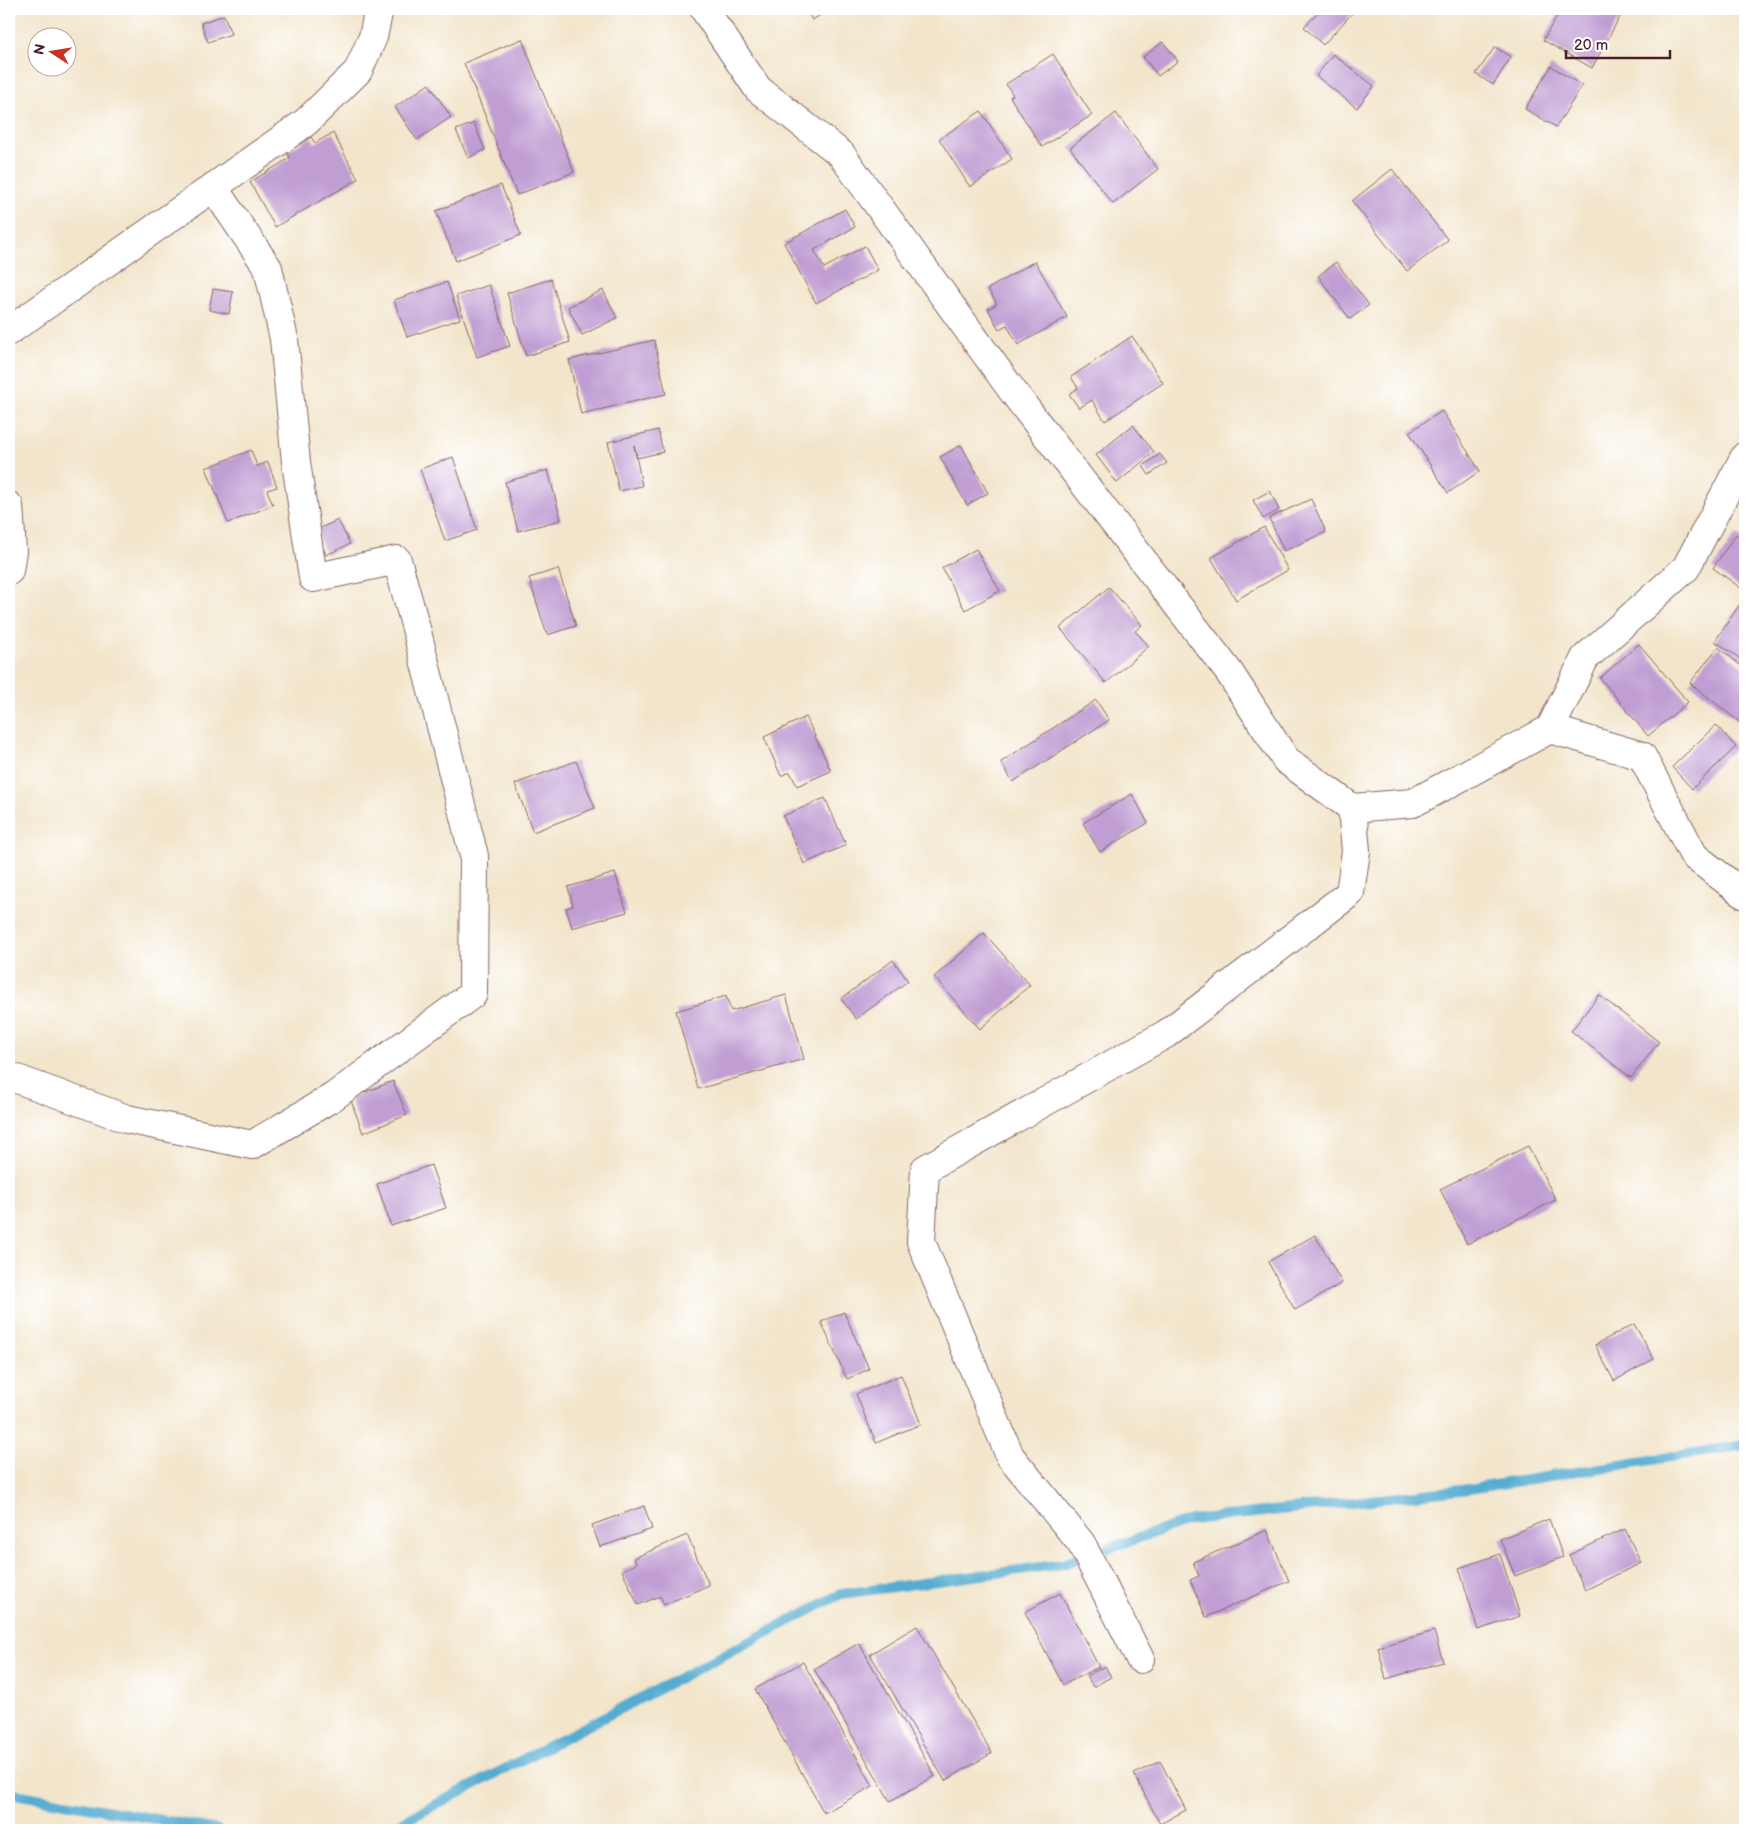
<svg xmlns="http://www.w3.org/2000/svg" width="1754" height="1839" viewBox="0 0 1754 1839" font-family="'Balsamiq Sans',sans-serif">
  <rect width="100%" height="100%" fill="#fff"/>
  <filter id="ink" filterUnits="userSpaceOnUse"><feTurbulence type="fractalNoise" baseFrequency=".02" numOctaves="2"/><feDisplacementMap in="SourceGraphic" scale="10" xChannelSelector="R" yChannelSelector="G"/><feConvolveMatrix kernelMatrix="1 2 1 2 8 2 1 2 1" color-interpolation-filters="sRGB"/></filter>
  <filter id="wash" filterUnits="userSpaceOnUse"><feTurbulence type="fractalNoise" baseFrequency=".0096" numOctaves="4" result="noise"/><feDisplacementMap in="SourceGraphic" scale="20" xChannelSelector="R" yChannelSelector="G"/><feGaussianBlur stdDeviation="1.12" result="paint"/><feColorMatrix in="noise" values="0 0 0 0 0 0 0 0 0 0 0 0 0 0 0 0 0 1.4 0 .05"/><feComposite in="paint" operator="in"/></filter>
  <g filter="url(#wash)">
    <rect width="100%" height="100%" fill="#f2e5cb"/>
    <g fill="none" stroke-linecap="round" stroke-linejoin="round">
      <g stroke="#54acd1" stroke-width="10">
        <polyline points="9,1793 218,1830"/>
        <polyline points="387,1830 841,1594 1063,1564 1191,1520 1469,1489 1745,1445"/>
      </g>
    </g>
    <g id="blocks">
      <g fill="#c09dd3">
        <polygon points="806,9 831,9 812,20"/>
        <polygon points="1321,9 1356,9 1323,45 1304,27"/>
        <polygon points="1561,9 1624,9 1592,68 1543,40"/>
        <polygon points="224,15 231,34 208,42 201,23"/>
        <polygon points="522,39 574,172 517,195 464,63"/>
        <polygon points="1163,42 1178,61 1158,76 1143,57"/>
        <polygon points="1495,47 1511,57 1493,85 1476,74"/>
        <polygon points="1053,54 1092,115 1042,147 1010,97 1013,95 1006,84"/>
        <polygon points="1333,54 1374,86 1357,108 1316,76"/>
        <polygon points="1551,66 1582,86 1556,127 1525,109"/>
        <polygon points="429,84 451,117 417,140 395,107"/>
        <polygon points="981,111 1012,159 970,187 939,139"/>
        <polygon points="1116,113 1158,169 1113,204 1070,148"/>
        <polygon points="474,123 485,150 468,158 456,130"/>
        <polygon points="333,133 358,179 275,227 250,182 290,158 287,152 311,137 315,143"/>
        <polygon points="1392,169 1448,240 1407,271 1352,201"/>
        <polygon points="501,185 521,235 456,261 436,211"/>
        <polygon points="845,209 855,227 814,250 824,268 865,246 878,270 816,303 784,243"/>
        <polygon points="1035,261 1067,317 1018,345 1007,325 999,329 988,309 997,304 988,289"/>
        <polygon points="1336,262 1369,305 1350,319 1318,276"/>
        <polygon points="551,279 570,342 526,356 507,293"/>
        <polygon points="447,282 460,319 407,337 394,300"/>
        <polygon points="489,285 510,346 477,357 456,296"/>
        <polygon points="213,289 233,292 229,314 209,310"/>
        <polygon points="603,290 617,318 582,335 568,307"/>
        <polygon points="1132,336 1163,383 1105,421 1092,400 1079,408 1069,394 1078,388 1071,377"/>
        <polygon points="654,340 666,394 581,414 569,360"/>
        <polygon points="1442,411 1480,471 1448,493 1409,432"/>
        <polygon points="1133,425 1154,452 1117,483 1096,455"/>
        <polygon points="658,430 663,452 637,458 634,445 642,486 619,491 608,442"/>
        <polygon points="961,445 988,493 967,505 940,457"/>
        <polygon points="251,450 257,466 268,462 277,487 267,490 273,505 228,523 206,468"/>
        <polygon points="1160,454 1167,463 1149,475 1143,466"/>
        <polygon points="453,457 477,530 445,541 420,469"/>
        <polygon points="548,470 561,520 518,531 505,482"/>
        <polygon points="1270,491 1279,510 1263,519 1253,500"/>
        <polygon points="1311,499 1326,532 1284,551 1269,518"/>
        <polygon points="338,520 350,544 326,555 316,530"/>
        <polygon points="1264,527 1288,570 1236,600 1211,558"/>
        <polygon points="1736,534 1745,540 1745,591 1713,568"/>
        <polygon points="976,549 1000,591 965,610 942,568"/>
        <polygon points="558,569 576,626 547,635 529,578"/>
        <polygon points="1109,587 1142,625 1135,631 1149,646 1106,683 1060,628"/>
        <polygon points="1740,604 1745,607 1745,662 1715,641"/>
        <polygon points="1639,644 1688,702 1648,736 1600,678"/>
        <polygon points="1718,647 1745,669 1745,720 1742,724 1690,683"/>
        <polygon points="1096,700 1109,720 1013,782 1001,762"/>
        <polygon points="806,717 831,771 797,786 790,772 781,776 764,737"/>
        <polygon points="1716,725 1736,747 1692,789 1672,767"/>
        <polygon points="576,761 595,808 533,832 515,784"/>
        <polygon points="1132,794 1148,823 1100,852 1083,823"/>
        <polygon points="825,798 846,845 804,864 783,816"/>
        <polygon points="615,873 627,912 572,928 566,908 573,906 568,887"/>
        <polygon points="984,933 1030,985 980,1029 934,977"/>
        <polygon points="893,960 908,981 856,1019 841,999"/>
        <polygon points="786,995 804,1059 698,1089 676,1011 726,996 731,1011"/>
        <polygon points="1599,995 1659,1042 1631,1078 1571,1031"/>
        <polygon points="393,1081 407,1115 363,1133 350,1098"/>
        <polygon points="1528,1146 1556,1200 1467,1244 1440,1189"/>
        <polygon points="431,1165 446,1208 391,1226 377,1184"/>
        <polygon points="1315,1235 1342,1283 1295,1310 1268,1262"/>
        <polygon points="844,1312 869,1369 847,1379 821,1322"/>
        <polygon points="1634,1324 1654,1359 1614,1381 1595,1345"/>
        <polygon points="901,1375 921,1424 876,1443 856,1394"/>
        <polygon points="644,1506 652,1529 600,1547 592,1525"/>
        <polygon points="1549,1519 1563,1557 1515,1576 1500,1539"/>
        <polygon points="1625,1529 1641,1563 1585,1590 1569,1555"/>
        <polygon points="1267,1530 1289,1581 1206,1617 1190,1580 1199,1576 1193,1562"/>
        <polygon points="687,1535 709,1585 664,1605 660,1596 638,1605 622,1570 636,1564 634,1558"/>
        <polygon points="1500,1554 1520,1616 1478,1630 1459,1568"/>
        <polygon points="1060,1593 1099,1667 1063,1685 1025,1612"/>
        <polygon points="917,1626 992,1753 945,1781 870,1654"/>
        <polygon points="1434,1631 1443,1662 1386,1679 1378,1647"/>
        <polygon points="859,1643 935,1776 890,1801 814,1669"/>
        <polygon points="803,1662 873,1786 824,1813 755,1689"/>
        <polygon points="1105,1666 1111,1677 1093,1687 1087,1676"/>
        <polygon points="1160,1761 1186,1810 1160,1824 1134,1774"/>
      </g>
    </g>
  </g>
  <g filter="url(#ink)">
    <use href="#blocks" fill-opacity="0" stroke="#856463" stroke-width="1"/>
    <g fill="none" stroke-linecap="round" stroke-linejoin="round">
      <g stroke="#856463" stroke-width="30">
        <g id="minor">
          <polyline points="704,9 758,89 841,154 1014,393 1229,672 1286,760 1352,808 1356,851 1350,893 1166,1034 925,1169 921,1242 1010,1456 1081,1543 1140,1659"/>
          <polyline points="9,331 306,122 358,71 373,37 379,9"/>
          <polyline points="9,506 12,551 9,571"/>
          <polyline points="1550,729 1585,658 1686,568 1745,456"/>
          <polyline points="1352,808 1413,803 1550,729 1642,756 1694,856 1745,895"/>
          <polyline points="9,1076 127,1119 252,1145 333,1097 473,994 474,856 417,632 397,560 313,578 296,462 284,339 268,268 213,187"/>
        </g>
      </g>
      <use href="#minor" stroke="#fff" stroke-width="28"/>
    </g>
  </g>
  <rect width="1754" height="1839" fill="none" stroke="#fff" stroke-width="30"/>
  <g transform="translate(52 52) rotate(282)"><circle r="24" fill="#ffffff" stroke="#b7a5aa"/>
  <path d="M0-4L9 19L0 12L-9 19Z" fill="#c8321e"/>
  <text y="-8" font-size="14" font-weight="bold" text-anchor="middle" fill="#4a1f2b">N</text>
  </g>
  <path d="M1566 50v8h104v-8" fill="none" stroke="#4a1f2b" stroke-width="2.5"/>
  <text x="1574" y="50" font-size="15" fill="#4a1f2b" stroke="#ffffff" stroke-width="4" paint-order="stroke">20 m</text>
</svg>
